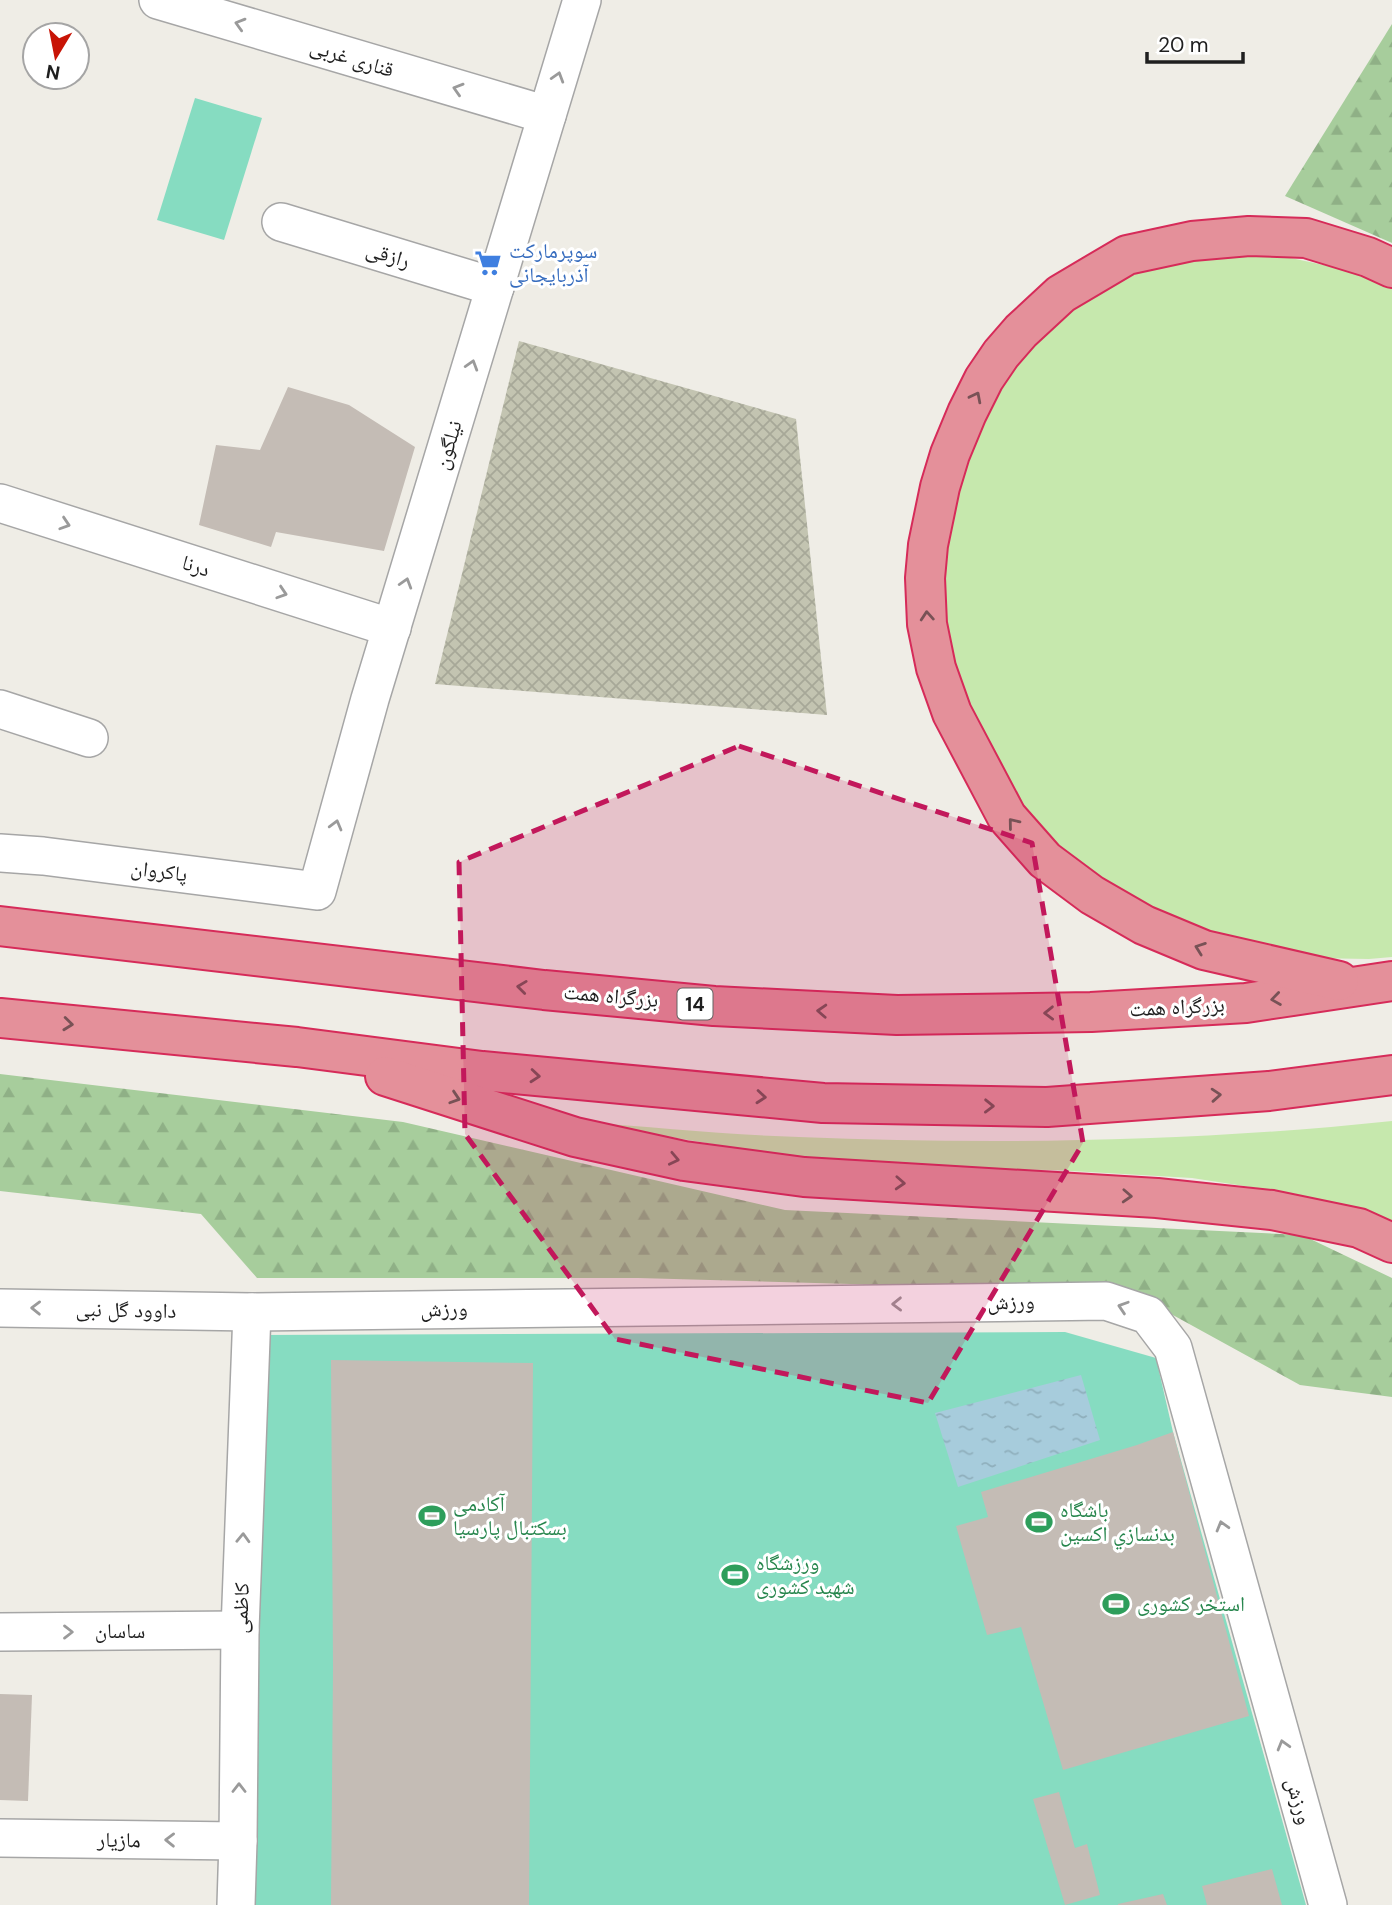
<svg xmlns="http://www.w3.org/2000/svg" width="1392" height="1905" viewBox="0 0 1392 1905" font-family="'DM Sans','Noto Naskh Arabic',sans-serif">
  <defs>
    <pattern id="construction-cross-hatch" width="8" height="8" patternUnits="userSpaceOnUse" patternTransform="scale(1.75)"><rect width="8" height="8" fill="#c3c4b1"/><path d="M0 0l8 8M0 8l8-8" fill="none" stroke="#a7a898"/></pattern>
    <pattern id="forest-firs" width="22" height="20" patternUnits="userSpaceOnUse" patternTransform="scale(1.75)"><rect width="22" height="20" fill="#a7cd9c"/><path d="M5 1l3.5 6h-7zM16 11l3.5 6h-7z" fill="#8fb086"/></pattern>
    <pattern id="water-ripples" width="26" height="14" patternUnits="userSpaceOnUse" patternTransform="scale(1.75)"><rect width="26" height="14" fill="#a7ccdc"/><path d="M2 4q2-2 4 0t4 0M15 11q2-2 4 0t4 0" fill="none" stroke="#8fafbc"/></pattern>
  </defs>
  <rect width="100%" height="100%" fill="#efede6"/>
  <polygon fill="url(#construction-cross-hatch)" points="519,341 796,419 827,715 435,684"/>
  <g fill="#c6e8ad">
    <polygon points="1234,255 1291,258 1361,273 1392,287 1392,957 1369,959 1310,958 1258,953 1155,916 1055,848 1030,818 983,750 943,642 940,571 964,448 1024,347 1069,308 1118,278 1169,259"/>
    <path d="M1392 1121V1226L1350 1210 1296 1194 1192 1178 1054 1170 924 1168 812 1161 582 1122C654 1127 727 1135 799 1137 997 1145 1195 1142 1392 1121Z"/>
  </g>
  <g fill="url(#forest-firs)">
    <polygon points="1392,24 1392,243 1285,196"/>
    <polygon points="0,1074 403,1122 785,1210 1302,1235 1392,1278 1392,1397 1300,1385 1131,1292 638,1278 257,1278 201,1214 0,1191"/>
  </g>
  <g fill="#86dcc1">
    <polygon points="195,98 262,118 224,240 157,220"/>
    <polygon points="1065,1332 1156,1358 1173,1432 1306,1905 255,1905 258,1335"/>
  </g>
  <polygon fill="url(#water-ripples)" points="1081,1375 1100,1440 958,1487 935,1413"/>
  <g fill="#c4bcb5">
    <polygon points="288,387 349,405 415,447 384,551 276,532 271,547 199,525 216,445 260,450"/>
    <polygon points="331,1360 533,1363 529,1905 331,1905 333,1668"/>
    <polygon points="1173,1432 1249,1716 1063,1770 1021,1627 987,1635 956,1526 988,1517 981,1492 1137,1445"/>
    <polygon points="0,1694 32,1695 28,1801 0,1800"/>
    <polygon points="1059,1792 1075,1848 1087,1844 1100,1895 1065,1905 1033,1799"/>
    <polygon points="1272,1869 1282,1905 1207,1905 1202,1886"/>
    <polygon points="1163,1894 1167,1905 1118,1905 1118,1904"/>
  </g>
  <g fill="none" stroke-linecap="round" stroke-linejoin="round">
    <g stroke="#a6a6a6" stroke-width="40">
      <g id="minor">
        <polyline points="158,0 547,115"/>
        <polyline points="281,222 495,287"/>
        <polyline points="0,503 392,628"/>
        <polyline points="0,709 89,738"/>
        <polyline points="0,853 43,856 317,891 370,699 582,0"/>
        <polyline points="0,1308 252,1312 1106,1301 1148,1315 1173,1348 1328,1905"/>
        <polyline points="0,1632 240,1630"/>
        <polyline points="0,1838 238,1841"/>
        <polyline points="236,1905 238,1841 240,1630 252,1312"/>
      </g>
    </g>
    <g stroke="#d62b59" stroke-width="42">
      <g id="highway">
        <polyline points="0,926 544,990 714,1006 897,1015 1091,1012 1246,1003 1392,981"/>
        <polyline points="1339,981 1204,950 1144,925 1092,895 1045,860 1007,817 952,713 936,668 927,624 925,578 928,545 940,487 950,454 967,413 984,379 1001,354 1021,331 1061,294 1127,255 1192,241 1249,236 1306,238 1368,257 1392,268"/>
        <polyline points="0,1018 297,1047 482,1071 823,1103 1047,1107 1269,1091 1392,1075"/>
        <polyline points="385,1076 575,1137 684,1161 804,1177 1157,1198 1272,1210 1359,1228 1392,1243"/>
      </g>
    </g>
    <use href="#minor" stroke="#fff" stroke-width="37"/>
    <use href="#highway" stroke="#e4909a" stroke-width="38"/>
  </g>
  <defs><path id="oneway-chevron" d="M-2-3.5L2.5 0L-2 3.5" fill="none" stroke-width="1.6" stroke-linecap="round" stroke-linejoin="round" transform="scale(1.75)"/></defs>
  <g stroke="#9a9a9a">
    <use href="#oneway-chevron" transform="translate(240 24) rotate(-164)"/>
    <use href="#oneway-chevron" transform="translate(558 77) rotate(-73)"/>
    <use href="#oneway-chevron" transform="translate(458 89) rotate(-163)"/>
    <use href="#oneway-chevron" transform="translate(472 365) rotate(-73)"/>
    <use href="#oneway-chevron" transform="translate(65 524) rotate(18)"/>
    <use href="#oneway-chevron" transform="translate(406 583) rotate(-73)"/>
    <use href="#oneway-chevron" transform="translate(282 593) rotate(18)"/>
    <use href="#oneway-chevron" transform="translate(336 825) rotate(-75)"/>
    <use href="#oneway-chevron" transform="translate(897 1304) rotate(179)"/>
    <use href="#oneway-chevron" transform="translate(1123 1307) rotate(-162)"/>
    <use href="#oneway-chevron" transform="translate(36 1308) rotate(-179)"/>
    <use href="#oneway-chevron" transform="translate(1222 1526) rotate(-106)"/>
    <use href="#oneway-chevron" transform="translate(243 1538) rotate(-88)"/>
    <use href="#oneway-chevron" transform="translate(68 1632)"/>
    <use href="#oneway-chevron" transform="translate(1283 1745) rotate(-106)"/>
    <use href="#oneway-chevron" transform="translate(239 1788) rotate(-90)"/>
    <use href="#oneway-chevron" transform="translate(170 1840) rotate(-179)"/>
  </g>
  <g stroke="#785256">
    <use href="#oneway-chevron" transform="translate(976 397) rotate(-63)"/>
    <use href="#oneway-chevron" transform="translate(927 616) rotate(-94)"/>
    <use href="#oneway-chevron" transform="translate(1013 823) rotate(-129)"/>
    <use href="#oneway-chevron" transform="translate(1200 948) rotate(-160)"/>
    <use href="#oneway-chevron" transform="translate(522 987) rotate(-173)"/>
    <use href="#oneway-chevron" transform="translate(1276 999) rotate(172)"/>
    <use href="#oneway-chevron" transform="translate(822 1011) rotate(-177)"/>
    <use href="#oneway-chevron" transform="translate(1049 1013) rotate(179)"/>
    <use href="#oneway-chevron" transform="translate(68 1024) rotate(6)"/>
    <use href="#oneway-chevron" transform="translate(535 1076) rotate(5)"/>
    <use href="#oneway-chevron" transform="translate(1216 1095) rotate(-4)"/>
    <use href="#oneway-chevron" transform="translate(761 1097) rotate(5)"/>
    <use href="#oneway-chevron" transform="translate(455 1098) rotate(18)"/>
    <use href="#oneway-chevron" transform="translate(989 1106) rotate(1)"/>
    <use href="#oneway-chevron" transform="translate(674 1159) rotate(12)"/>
    <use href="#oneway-chevron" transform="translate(900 1183) rotate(3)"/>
    <use href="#oneway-chevron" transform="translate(1127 1196) rotate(3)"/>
  </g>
  <path fill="#c2185b" fill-opacity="0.2" stroke="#c2185b" stroke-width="5" stroke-dasharray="14 9" stroke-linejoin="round" d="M739 746 1032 843 1083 1143 928 1403 615 1339 465 1134 459 862Z"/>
  <defs>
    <g id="supermarket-bare" transform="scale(2.1)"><path d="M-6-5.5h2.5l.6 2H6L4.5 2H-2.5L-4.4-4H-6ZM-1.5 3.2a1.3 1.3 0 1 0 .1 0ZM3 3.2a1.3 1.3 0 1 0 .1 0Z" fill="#3f7fe0" stroke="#fff" stroke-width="2.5" paint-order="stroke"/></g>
    <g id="stadium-bare" transform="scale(2.1)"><path d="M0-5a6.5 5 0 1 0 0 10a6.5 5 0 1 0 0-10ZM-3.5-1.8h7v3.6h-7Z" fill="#2e9e5b" stroke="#fff" stroke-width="2.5" paint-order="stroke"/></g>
  </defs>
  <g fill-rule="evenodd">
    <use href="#supermarket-bare" x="488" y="263"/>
    <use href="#stadium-bare" x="432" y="1516"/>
    <use href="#stadium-bare" x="1039" y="1522"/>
    <use href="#stadium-bare" x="735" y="1575"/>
    <use href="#stadium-bare" x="1116" y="1604"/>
  </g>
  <g text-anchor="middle" stroke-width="6" stroke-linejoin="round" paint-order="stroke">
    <rect fill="#fff" stroke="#626262" stroke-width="2" x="677.5" y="988.5" width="35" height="31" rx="5"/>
    <g font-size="19" font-weight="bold" fill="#1f1f1f">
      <text x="695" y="1011">14</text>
    </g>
    <g font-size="21" fill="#1f1f1f" stroke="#fff">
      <text transform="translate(352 58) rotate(17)" y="7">قناری غربی</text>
      <text transform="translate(388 255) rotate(17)" y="7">رازقی</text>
      <text transform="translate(448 445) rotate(-73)" y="7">نیلگون</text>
      <text transform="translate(196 566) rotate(18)" y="7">درنا</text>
      <text transform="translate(159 871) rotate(7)" y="7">پاکروان</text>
      <text transform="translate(611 996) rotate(5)" y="7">بزرگراه همت</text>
      <text transform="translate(1177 1007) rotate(-3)" y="7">بزرگراه همت</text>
      <text transform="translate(1011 1302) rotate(-1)" y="7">ورزش</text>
      <text transform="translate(444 1309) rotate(-1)" y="7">ورزش</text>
      <text transform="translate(126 1310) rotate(1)" y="7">داوود گل نبی</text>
      <text transform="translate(241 1608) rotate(-88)" y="7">کاظمی</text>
      <text x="120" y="1638">ساسان</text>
      <text transform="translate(1299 1801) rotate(74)" y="7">ورزش</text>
      <text transform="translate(119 1840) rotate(1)" y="7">مازیار</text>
    </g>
    <g font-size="21" fill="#366cbe" stroke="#fff" text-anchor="start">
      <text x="509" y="258">سوپرمارکت<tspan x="509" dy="24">آذربایجانی</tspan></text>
    </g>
    <g font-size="21" fill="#27864d" stroke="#fff" text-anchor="start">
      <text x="453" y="1511">آکادمی<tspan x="453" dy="24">بسکتبال پارسیا</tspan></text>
      <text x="1060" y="1517">باشگاه<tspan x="1060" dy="24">بدنسازي اكسين</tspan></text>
      <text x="756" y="1570">ورزشگاه<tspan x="756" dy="24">شهید کشوری</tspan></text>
      <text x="1137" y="1611">استخر کشوری</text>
    </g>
  </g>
  <g transform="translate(56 56) rotate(190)"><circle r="33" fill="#ffffff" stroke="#a5a5a5" stroke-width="2"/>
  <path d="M0-5L12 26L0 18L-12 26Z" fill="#c81406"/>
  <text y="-10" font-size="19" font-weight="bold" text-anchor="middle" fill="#1f1f1f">N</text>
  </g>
  <path d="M1147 52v10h96v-10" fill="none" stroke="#1f1f1f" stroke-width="3.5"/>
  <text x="1158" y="52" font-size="21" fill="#1f1f1f" stroke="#ffffff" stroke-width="5" paint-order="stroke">20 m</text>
</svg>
